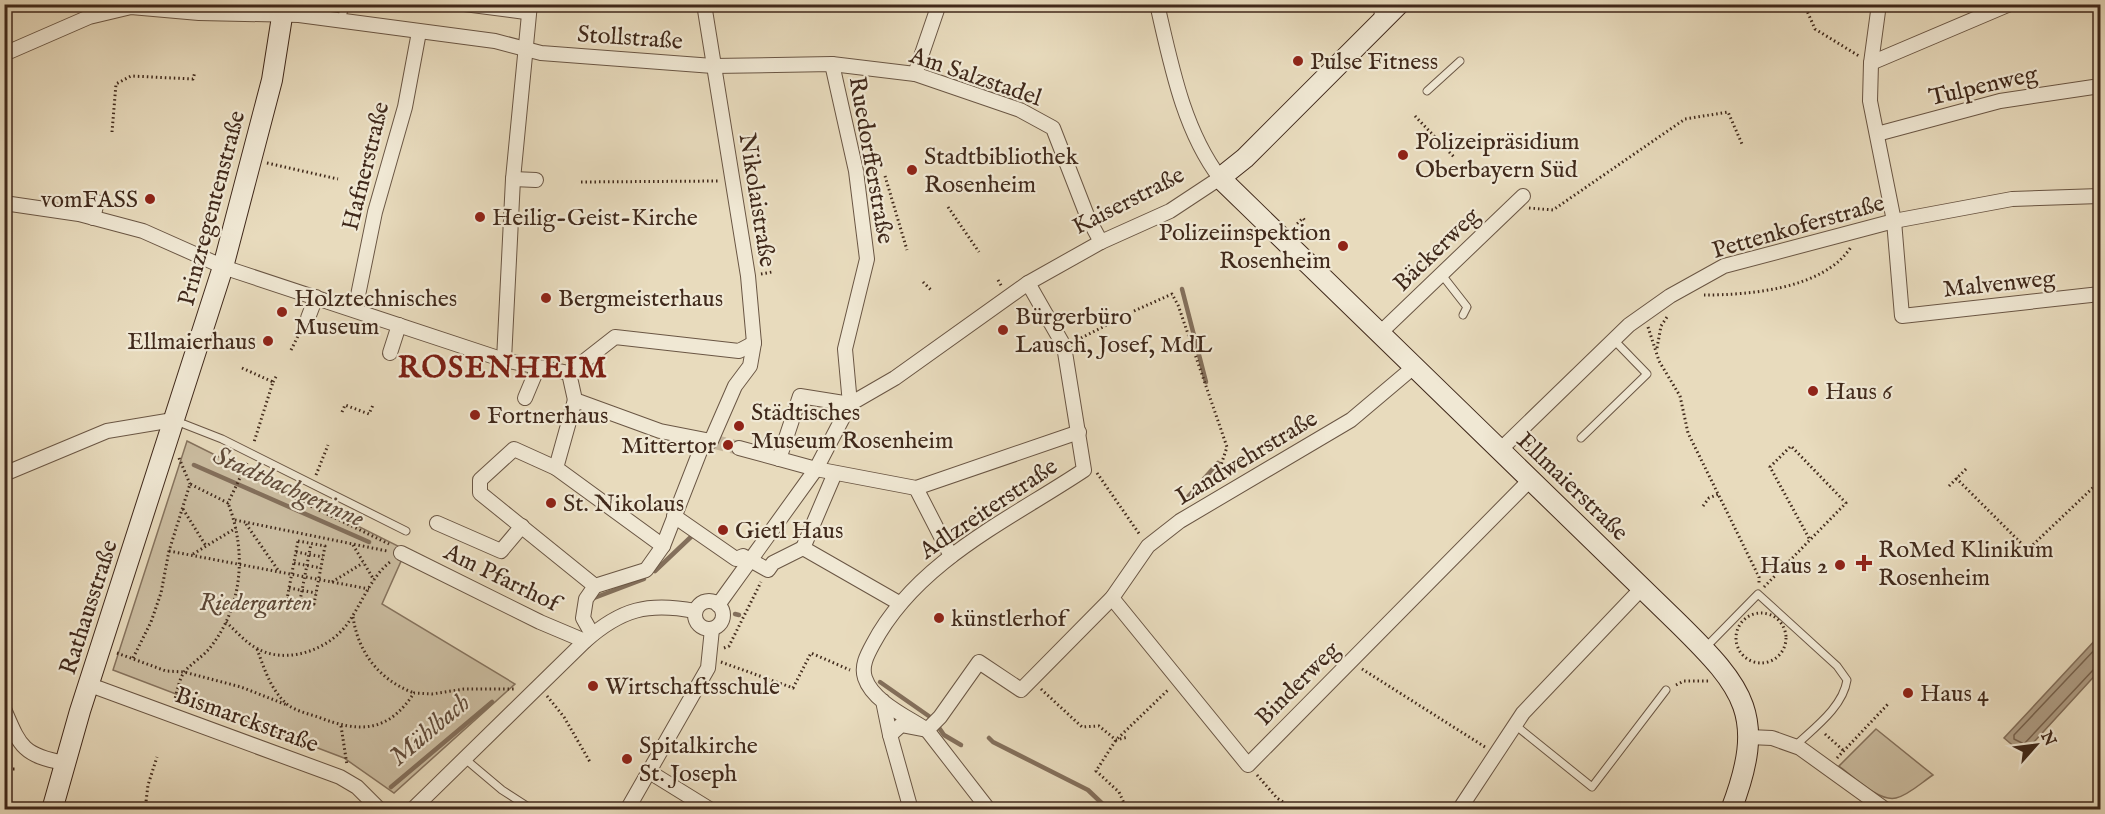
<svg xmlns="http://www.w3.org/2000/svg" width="2105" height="814" viewBox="0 0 2105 814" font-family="'IM FELL English',serif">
  <rect width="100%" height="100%" fill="#e8dbbd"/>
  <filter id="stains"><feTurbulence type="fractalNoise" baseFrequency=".00333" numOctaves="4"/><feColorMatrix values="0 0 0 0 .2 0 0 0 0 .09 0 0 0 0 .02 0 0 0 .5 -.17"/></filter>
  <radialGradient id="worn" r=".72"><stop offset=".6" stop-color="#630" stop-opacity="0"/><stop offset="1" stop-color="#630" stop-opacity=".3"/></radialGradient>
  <g fill="#cbbda1" stroke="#86735e" stroke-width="1.5">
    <polygon points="187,441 406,550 382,604 515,684 394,793 344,758 113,670"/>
    <path d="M1876 729 1933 775C1922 782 1909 795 1896 798 1878 802 1853 776 1839 766Z"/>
  </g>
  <polygon fill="#af9e86" stroke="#836f5b" stroke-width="1.5" points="2100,635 2100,670 2023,754 2004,738"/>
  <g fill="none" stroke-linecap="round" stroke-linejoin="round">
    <polyline stroke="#786450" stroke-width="1.5" points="2100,644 2014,735 2014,739 2024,744 2094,669 2100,667"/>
    <g stroke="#836f5b" stroke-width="4.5">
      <polyline points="1182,289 1206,382"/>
      <polyline points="194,465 369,542"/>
      <polyline points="1187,498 1218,463"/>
      <polyline points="655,571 693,535"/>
      <polyline points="594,598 644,579"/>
      <polyline points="735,614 739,615"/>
      <polyline points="880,682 933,719 944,735 961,745"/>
      <polyline points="989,738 993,742 1088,790 1109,810"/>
      <polyline points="391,787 492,702"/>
    </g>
    <polyline stroke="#c6b79d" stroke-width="14" stroke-dasharray="14 7" stroke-linecap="butt" points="711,441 739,448"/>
    <g stroke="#6a5644" stroke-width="9">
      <g id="lane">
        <polyline points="437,4 529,16"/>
        <polyline points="1377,4 1379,20"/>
        <polyline points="340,22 346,4"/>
        <polyline points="1427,91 1460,61"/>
        <polyline points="1442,275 1467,307 1463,315"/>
        <polyline points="176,421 222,439 406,531"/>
        <polyline points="1581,438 1647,374 1613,339"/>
        <path d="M1706 647 1758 594 1837 666 1847 680C1843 707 1814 728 1795 746"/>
        <polyline points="1515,725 1592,787 1666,690"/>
        <polyline points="464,758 502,790 533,810"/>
      </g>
    </g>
    <g stroke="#6a5644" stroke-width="16">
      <g id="street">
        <polyline points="1879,4 1871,63 1870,101 1894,221 1902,316 2100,294"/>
        <polyline points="4,54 89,17 131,7 199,13 299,15 495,41 541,53 713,66 832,64 915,74 1020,110 1053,128 1088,218 1101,242"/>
        <polyline points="1871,63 2010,4"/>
        <polyline points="832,64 856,171 867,259 845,349 850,404"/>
        <polyline points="915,74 939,4"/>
        <polyline points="1877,134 2000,101 2100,86"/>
        <polyline points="513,179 536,180"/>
        <polyline points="4,203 79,214 143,231 215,263"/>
        <polyline points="93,218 97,202"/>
        <polyline points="229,269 504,360 569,373 575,400 660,431 711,441 735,386 750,366 754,343 748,276 704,4"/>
        <polyline points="355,310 375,212 405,107 419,32"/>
        <polyline points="308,318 316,297"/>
        <polyline points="1380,333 1523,196"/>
        <polyline points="390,353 399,325"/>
        <polyline points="504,360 513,179 530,4"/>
        <polyline points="569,373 615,337 739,351 754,343"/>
        <polyline points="525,398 538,367"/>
        <polyline points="575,400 556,468 663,546"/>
        <path d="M850 404 895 378 1028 283 1101 242 1170 211 1220 178C1183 129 1171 64 1157 4"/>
        <polyline points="739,448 816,469 916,488 1079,432"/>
        <polyline points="1500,450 1629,325 1670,296 1724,266 1894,221 2012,199 2100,196"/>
        <polyline points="779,459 800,396 850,404"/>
        <polyline points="556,468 514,449 480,480 480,493 595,586"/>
        <polyline points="4,474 107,431 173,420"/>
        <polyline points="916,488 951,556"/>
        <polyline points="674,516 736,559 743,556 768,570 773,563 803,548 899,603"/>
        <polyline points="437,523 501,551 522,526"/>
        <polyline points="803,548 835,473"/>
        <polyline points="401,553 540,622 585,641"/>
        <polyline points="1112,598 1248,765 1530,480"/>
        <circle cx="709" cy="615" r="14"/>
        <polyline points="718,605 816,469 850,404"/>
        <polyline points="592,634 583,618 586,599 595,586 646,570 663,546 704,441"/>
        <polyline points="90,685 340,777 357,787 380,810"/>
        <path d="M883 701 890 735 901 725 927 730C908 717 873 702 865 678 861 666 867 655 873 644 917 561 1009 520 1084 470L1064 346 1028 283"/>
        <path d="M4 709C20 746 22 755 64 763"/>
        <polyline points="890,735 911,810"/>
        <polyline points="1749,737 1772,738 1800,748 1886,810"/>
        <polyline points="648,771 711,810"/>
        <path d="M412 810 585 641C621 609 648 602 695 611"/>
        <polyline points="627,810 708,668 712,629"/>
        <polyline points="989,810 927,730 940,717 979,662 1021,690 1112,598 1148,546 1180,521 1351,420 1415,366"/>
        <polyline points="1459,810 1523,713 1642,588"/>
      </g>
    </g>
    <g stroke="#40291b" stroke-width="22">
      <g id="secondary">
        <path d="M1399 4 1245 158 1220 178 1678 623C1745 689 1767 716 1731 810"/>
        <polyline points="52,810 80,711 223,267 272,80 284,4"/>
      </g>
    </g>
    <g stroke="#40291b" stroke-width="3" stroke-dasharray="1.5 3" stroke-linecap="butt">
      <polyline points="1804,4 1815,29 1859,56"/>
      <polyline points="1415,116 1455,158"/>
      <polyline points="112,132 116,84 131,76 193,79 195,72"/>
      <polyline points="267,163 338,179"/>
      <polyline points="885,176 907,250"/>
      <polyline points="581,182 718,181"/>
      <polyline points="948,207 979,252"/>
      <polyline points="1529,208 1553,210 1685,119 1728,112 1742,144"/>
      <polyline points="1294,227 1303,218 1306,222"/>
      <polyline points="761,274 772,272"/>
      <polyline points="998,280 1002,287"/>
      <polyline points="923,282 932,291"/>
      <path d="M1704 295C1749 295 1824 289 1851 247"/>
      <polyline points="1134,311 1172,294 1178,305 1227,447 1220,468 1199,492"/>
      <polyline points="1648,327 1659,361 1680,396 1688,433 1759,577 1759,583"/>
      <polyline points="1077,340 1113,322"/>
      <polyline points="1657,348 1661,326 1667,317"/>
      <polyline points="291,350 298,336"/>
      <polyline points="242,368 273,382 254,442"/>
      <polyline points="273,382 277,375"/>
      <polyline points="342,412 345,405 369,414 373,405"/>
      <polyline points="179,458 190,484"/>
      <polyline points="242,473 389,544"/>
      <polyline points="1097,473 1140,535"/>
      <polyline points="316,475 328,445"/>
      <polyline points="1956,478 2028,550"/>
      <polyline points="1949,486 1968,467"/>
      <polyline points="1703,506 1709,498 1719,494"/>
      <polyline points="183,509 206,546"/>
      <polyline points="235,520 387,551"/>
      <polyline points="246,524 278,570"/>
      <polygon points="298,541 325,546 314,604 287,599"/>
      <polyline points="353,545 374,580"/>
      <polyline points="169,551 369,589"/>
      <polyline points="296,552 323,557"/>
      <polyline points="193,554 236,528"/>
      <polyline points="2020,557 2100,481"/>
      <polyline points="294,563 321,568"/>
      <polyline points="332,582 363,563"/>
      <polyline points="1764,587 1846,503 1791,446 1770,467 1810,540"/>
      <polyline points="289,588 316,593"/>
      <polyline points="300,601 311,544"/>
      <circle cx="1761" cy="638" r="25"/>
      <path d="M353 617C358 652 379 680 414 693"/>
      <path d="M226 622C236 631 246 643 258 649 288 665 330 649 348 623 362 603 371 577 390 562"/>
      <polyline points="724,648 729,646 761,582"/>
      <path d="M257 649C264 668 271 691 288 705 296 711 309 714 318 717 359 733 388 733 414 693L432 694 464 689H515"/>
      <polyline points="117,653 166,671 184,672 241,687 287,705"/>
      <polyline points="133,658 151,622 161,593 169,551 190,484 228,503 247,463"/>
      <polyline points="721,662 793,688 811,653 850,670"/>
      <polyline points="1362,669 1485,747"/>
      <polyline points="1676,685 1684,681 1710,681"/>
      <polyline points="1041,689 1082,727 1099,726 1116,740 1128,737"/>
      <polyline points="547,696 564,717 590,762"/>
      <path d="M174 702C177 693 179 678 185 671 192 663 202 657 209 649 243 607 247 552 228 503"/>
      <polyline points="341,726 347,765"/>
      <polyline points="1825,734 1844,751"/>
      <polyline points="1837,758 1889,703"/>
      <polyline points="4,769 15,769"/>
      <polyline points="1257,775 1277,798 1295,810"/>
      <polyline points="145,810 148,785 157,757"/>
      <polyline points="1127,810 1119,792 1096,771 1116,740 1169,689"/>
    </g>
    <use href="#lane" stroke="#f0e8d4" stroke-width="7"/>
    <use href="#street" stroke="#f0e8d4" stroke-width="14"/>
    <use href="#secondary" stroke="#f0e8d4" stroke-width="20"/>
  </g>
  <g fill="#8f2418" stroke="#f0e8d4" stroke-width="2">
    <circle cx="1298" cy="61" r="6"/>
    <circle cx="1403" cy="155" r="6"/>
    <circle cx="912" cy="170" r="6"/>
    <circle cx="150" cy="199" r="6"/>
    <circle cx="480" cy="217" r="6"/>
    <circle cx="1343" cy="246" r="6"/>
    <circle cx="546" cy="298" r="6"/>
    <circle cx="282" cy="312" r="6"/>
    <circle cx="1003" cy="330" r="6"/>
    <circle cx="268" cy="341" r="6"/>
    <circle cx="1813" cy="391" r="6"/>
    <circle cx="475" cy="415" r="6"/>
    <circle cx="739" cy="426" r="6"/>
    <circle cx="728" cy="445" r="6"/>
    <circle cx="551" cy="503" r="6"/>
    <circle cx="723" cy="530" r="6"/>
    <path d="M1861 554h6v6h6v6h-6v6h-6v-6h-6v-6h6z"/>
    <circle cx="1840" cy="565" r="6"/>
    <circle cx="939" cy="618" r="6"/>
    <circle cx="593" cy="686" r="6"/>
    <circle cx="1908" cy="693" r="6"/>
    <circle cx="627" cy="759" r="6"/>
  </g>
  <g text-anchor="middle" stroke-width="4.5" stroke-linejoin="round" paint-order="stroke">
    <g font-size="24" fill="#40291b" stroke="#f0e8d4">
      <text transform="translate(630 37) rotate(4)" y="8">Stollstraße</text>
      <text transform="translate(976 76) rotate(19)" y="8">Am Salzstadel</text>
      <text transform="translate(1983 85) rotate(-13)" y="8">Tulpenweg</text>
      <text transform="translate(872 160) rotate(80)" y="8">Ruedorfferstraße</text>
      <text transform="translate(365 166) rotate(-76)" y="8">Hafnerstraße</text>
      <text transform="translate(758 200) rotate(81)" y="8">Nikolaistraße</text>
      <text transform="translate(1128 200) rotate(-27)" y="8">Kaiserstraße</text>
      <text transform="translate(211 208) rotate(-75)" y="8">Prinzregentenstraße</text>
      <text transform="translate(1798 226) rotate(-16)" y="8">Pettenkoferstraße</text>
      <text transform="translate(1436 249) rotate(-44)" y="8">Bäckerweg</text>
      <text transform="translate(1999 283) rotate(-6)" y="8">Malvenweg</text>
      <text transform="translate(1246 457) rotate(-31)" y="8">Landwehrstraße</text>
      <text transform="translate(1573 486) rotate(44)" y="8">Ellmaierstraße</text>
      <text transform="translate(988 508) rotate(-34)" y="8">Adlzreiterstraße</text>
      <text transform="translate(502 577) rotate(26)" y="8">Am Pfarrhof</text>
      <text transform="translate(88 607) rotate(-72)" y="8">Rathausstraße</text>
      <text transform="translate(1297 683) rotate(-45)" y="8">Binderweg</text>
      <text transform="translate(247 719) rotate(20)" y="8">Bismarckstraße</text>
    </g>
    <g font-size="24" fill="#40291b" stroke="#f0e8d4" text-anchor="start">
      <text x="1310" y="69">Pulse Fitness</text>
      <text x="1415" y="149">Polizeipräsidium<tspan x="1415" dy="28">Oberbayern Süd</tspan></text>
      <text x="924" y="164">Stadtbibliothek<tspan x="924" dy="28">Rosenheim</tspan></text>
      <text x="138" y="207" text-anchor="end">vomFASS</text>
      <text x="492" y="225">Heilig-Geist-Kirche</text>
      <text x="1331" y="240" text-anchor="end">Polizeiinspektion<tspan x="1331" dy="28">Rosenheim</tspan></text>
      <text x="294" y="306">Holztechnisches<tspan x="294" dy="28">Museum</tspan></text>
      <text x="558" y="306">Bergmeisterhaus</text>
      <text x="1015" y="324">Bürgerbüro<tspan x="1015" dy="28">Lausch, Josef, MdL</tspan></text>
      <text x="256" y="349" text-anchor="end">Ellmaierhaus</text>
      <text x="1825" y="399">Haus 6</text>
      <text x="751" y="420">Städtisches<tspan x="751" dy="28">Museum Rosenheim</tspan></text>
      <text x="487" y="423">Fortnerhaus</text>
      <text x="716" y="453" text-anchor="end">Mittertor</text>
      <text x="563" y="511">St. Nikolaus</text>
      <text x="735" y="538">Gietl Haus</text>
      <text x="1878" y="557">RoMed Klinikum<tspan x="1878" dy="28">Rosenheim</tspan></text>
      <text x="1828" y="573" text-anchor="end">Haus 2</text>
      <text x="951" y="626">künstlerhof</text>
      <text x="605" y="694">Wirtschaftsschule</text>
      <text x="1920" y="701">Haus 4</text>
      <text x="639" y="753">Spitalkirche<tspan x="639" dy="28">St. Joseph</tspan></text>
    </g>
    <g font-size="24" font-style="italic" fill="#5c4736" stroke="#f0e8d4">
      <text x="256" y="610">Riedergarten</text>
    </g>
    <g font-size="26" font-style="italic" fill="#614c3b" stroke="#f0e8d4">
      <text transform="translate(289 486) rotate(24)" y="9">Stadtbachgerinne</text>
      <text transform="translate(429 729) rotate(-40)" y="9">Mühlbach</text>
    </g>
    <g font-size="30" font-weight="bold" letter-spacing="1.5" fill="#7a1f14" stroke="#f0e8d4">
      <text x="503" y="377">ROSENHEIM</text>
    </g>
  </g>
  <rect width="2105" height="814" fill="none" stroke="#e8dbbd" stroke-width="24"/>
  <rect x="6" y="6" width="2093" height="802" fill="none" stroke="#40291b" stroke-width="3"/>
  <rect x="12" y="12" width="2081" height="790" fill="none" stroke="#40291b" stroke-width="1.5"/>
  <g transform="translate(2036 745) rotate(62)" stroke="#f0e8d4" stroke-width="4.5" paint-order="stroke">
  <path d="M0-4.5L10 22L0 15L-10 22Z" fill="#40291b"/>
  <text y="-9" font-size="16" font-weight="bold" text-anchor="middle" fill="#40291b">N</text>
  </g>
  <rect width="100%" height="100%" filter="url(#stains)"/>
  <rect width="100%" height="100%" fill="url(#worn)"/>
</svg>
